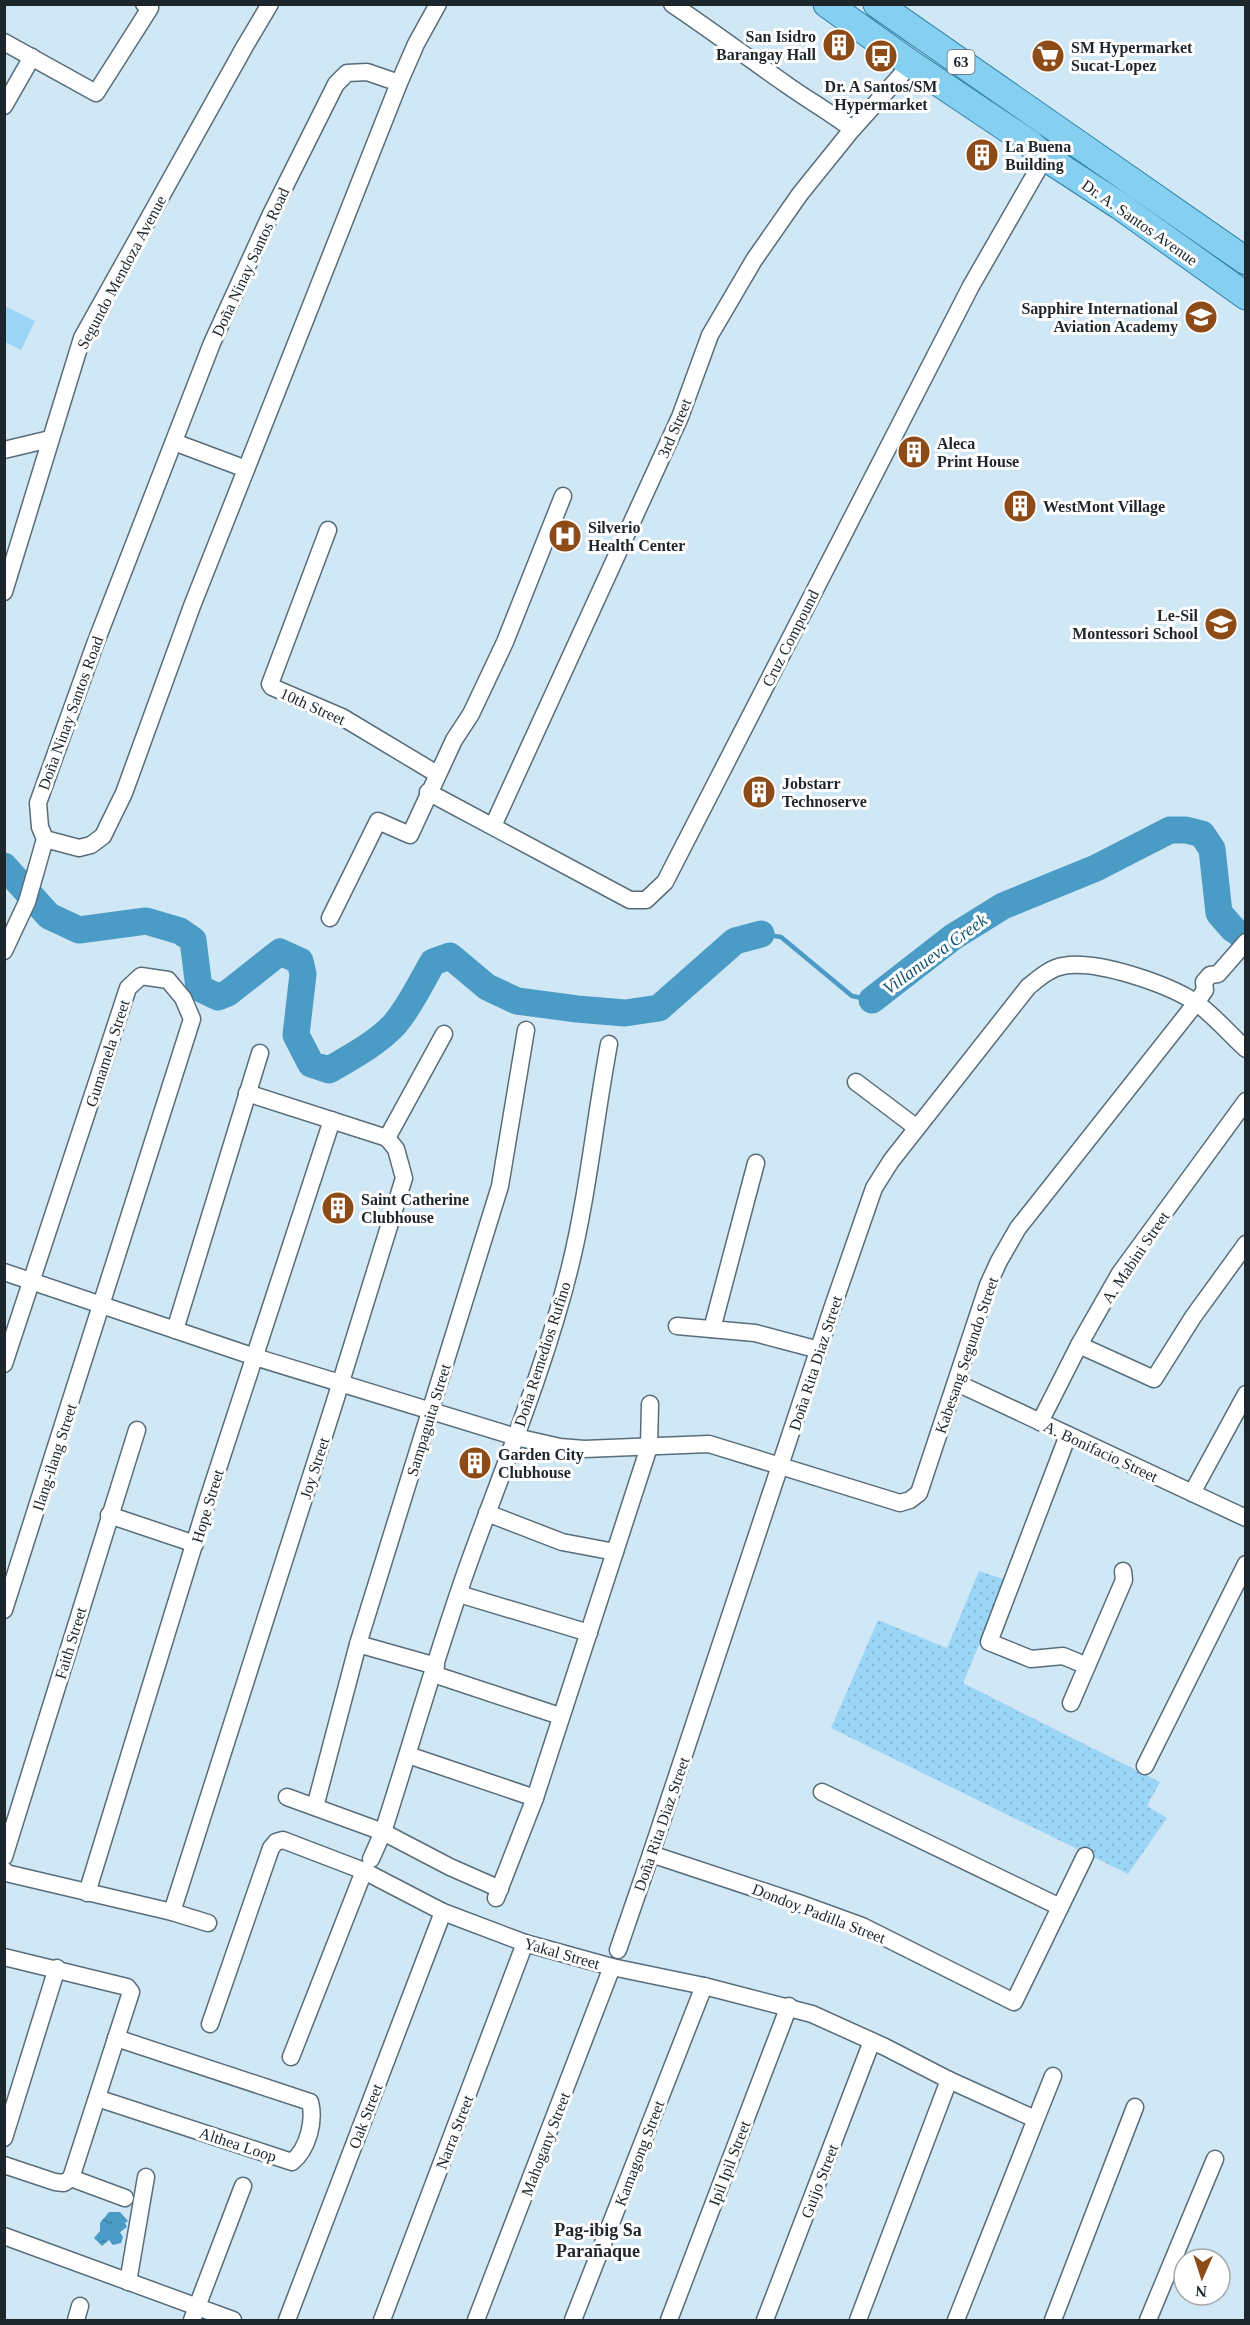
<svg xmlns="http://www.w3.org/2000/svg" width="1250" height="2325" viewBox="0 0 1250 2325" font-family="'Times New Roman',serif">
  <defs>
    <pattern id="grass-dots" width="8" height="8" patternUnits="userSpaceOnUse" patternTransform="scale(1.5)"><rect width="8" height="8" fill="#9cd6f7"/><path d="M2 2h.1M6 6h.1" fill="none" stroke="#86b8d4" stroke-width="1.8" stroke-linecap="round"/></pattern>
    <pattern id="water-ripples" width="26" height="14" patternUnits="userSpaceOnUse" patternTransform="scale(1.5)"><rect width="26" height="14" fill="#4a9bc5"/><path d="M2 4q2-2 4 0t4 0M15 11q2-2 4 0t4 0" fill="none" stroke="#3d7ea0"/></pattern>
  </defs>
  <rect width="100%" height="100%" fill="#d0e7f5"/>
  <polygon fill="url(#grass-dots)" points="979,1571 1006,1580 963,1683 1160,1782 1147,1806 1167,1818 1128,1874 831,1728 878,1620 947,1648"/>
  <polygon fill="#9cd6f7" points="5,306 35,321 21,350 5,342"/>
  <polygon fill="url(#water-ripples)" points="109,2212 120,2212 128,2221 125,2223 127,2227 120,2232 123,2237 121,2243 113,2245 109,2240 102,2246 94,2238 100,2231 100,2223"/>
  <g fill="none" stroke-linecap="round" stroke-linejoin="round">
    <polyline stroke="#4a9bc5" stroke-width="4.5" points="761,934 781,937 852,996 872,1000"/>
    <g stroke="#4a9bc5" stroke-width="27">
      <path d="M4 866 49 916 79 930 146 921 180 931 193 940 199 988 218 997 228 993 280 952 300 961 303 974 296 1035 311 1064 329 1070C351 1057 376 1044 394 1025 410 1007 421 982 433 962L450 956 487 987 517 1001 577 1009 625 1013 659 1008 735 941 761 934"/>
      <polyline points="872,1000 953,937 1003,906 1096,868 1170,830 1186,830 1202,834 1212,849 1219,913 1233,929 1246,938"/>
    </g>
    <g stroke="#586d7a" stroke-width="19">
      <g id="street">
        <path d="M672 4C711 30 748 58 787 85 808 100 831 113 852 129"/>
        <polyline points="4,42 96,93 150,8 144,4"/>
        <polyline points="399,83 367,72 347,73 336,84 271,214 212,343 94,647 38,803 40,827 45,839 79,848 91,845 103,836 124,793 192,606 399,83 416,44 438,4"/>
        <polyline points="4,106 32,57"/>
        <polyline points="174,442 246,469"/>
        <polyline points="4,450 50,439"/>
        <polyline points="328,530 270,684 272,687 342,717 437,774"/>
        <polyline points="4,592 82,338 245,46 270,4"/>
        <polyline points="428,792 630,900 646,900 665,882 971,286 1045,157"/>
        <polyline points="493,826 680,417 710,335 754,260 800,194 850,132 911,64"/>
        <polyline points="330,918 378,821 410,835 454,740 471,714 505,642 563,496"/>
        <polyline points="4,951 27,902 45,839"/>
        <polyline points="856,1082 917,1128"/>
        <polyline points="247,1093 387,1138"/>
        <polyline points="387,1138 444,1034"/>
        <polyline points="4,1272 255,1357 516,1437 560,1447 584,1449 709,1444 900,1503 910,1500 919,1493 988,1285 999,1261 1018,1228 1196,1003 1205,990 1204,982 1210,975 1218,974 1246,942"/>
        <polyline points="677,1326 755,1333 819,1350"/>
        <polyline points="712,1329 756,1163"/>
        <polyline points="175,1330 260,1053"/>
        <polyline points="1079,1345 1154,1379 1193,1317 1246,1244"/>
        <polyline points="4,1364 128,988 141,976 168,980 183,998 192,1019 4,1610"/>
        <polyline points="957,1383 1246,1518"/>
        <polyline points="1040,1422 1079,1345 1120,1273 1246,1101"/>
        <polyline points="1068,1435 989,1642 1031,1659 1063,1656 1087,1666"/>
        <polyline points="1192,1493 1246,1394"/>
        <polyline points="487,1513 562,1542 615,1552"/>
        <polyline points="109,1515 195,1544"/>
        <polyline points="459,1594 589,1633"/>
        <polyline points="358,1644 436,1666"/>
        <polyline points="433,1674 560,1716"/>
        <polyline points="1071,1703 1124,1580 1123,1571"/>
        <polyline points="408,1755 535,1798"/>
        <polyline points="1145,1766 1246,1564"/>
        <polyline points="822,1792 1060,1907"/>
        <polyline points="287,1797 383,1832 450,1867 500,1889"/>
        <polyline points="315,1807 358,1644 500,1186 526,1030"/>
        <polyline points="651,1854 796,1902 862,1926 1014,2002 1085,1856"/>
        <polyline points="4,1857 137,1430"/>
        <path d="M371 1859 383 1832C412 1742 438 1649 470 1560 505 1463 545 1368 570 1267 588 1194 595 1118 609 1044"/>
        <polyline points="4,1870 6,1873 172,1912 208,1923"/>
        <polyline points="87,1893 208,1499 332,1120"/>
        <polyline points="496,1898 535,1798 649,1447 650,1404"/>
        <polyline points="172,1912 335,1401 404,1178 396,1149 387,1138"/>
        <path d="M618 1950 651 1854 832 1309 874 1188 891 1161 1028 987C1038 979 1050 968 1063 966 1096 959 1167 984 1195 1002 1213 1014 1229 1034 1246 1049"/>
        <polyline points="4,1957 127,1987 131,1992 71,2178 64,2183 55,2182 4,2165"/>
        <polyline points="210,2024 271,1848 276,1842 283,1840 364,1871 443,1912 525,1943 612,1967 704,1986 812,2014 885,2047 949,2080 1035,2119"/>
        <polyline points="291,2057 364,1871"/>
        <path d="M97 2098 292 2162C308 2149 315 2121 310 2102L116 2038"/>
        <polyline points="4,2138 57,1968"/>
        <polyline points="71,2178 125,2198"/>
        <polyline points="4,2236 233,2320"/>
        <polyline points="128,2282 146,2177"/>
        <polyline points="76,2320 80,2306"/>
        <polyline points="192,2320 243,2186"/>
        <polyline points="287,2320 443,1912"/>
        <polyline points="382,2320 525,1943"/>
        <polyline points="476,2320 612,1967"/>
        <polyline points="573,2320 704,1986"/>
        <polyline points="669,2320 789,2006"/>
        <polyline points="765,2320 872,2041"/>
        <polyline points="858,2320 949,2080"/>
        <polyline points="956,2320 1053,2076"/>
        <polyline points="1053,2320 1135,2107"/>
        <polyline points="1148,2320 1215,2159"/>
      </g>
    </g>
    <g stroke="#2b7fa5" stroke-width="29">
      <g id="primary">
        <polyline points="827,4 911,64 1029,143 1045,157 1120,206 1246,296"/>
        <polyline points="877,4 1246,261"/>
      </g>
    </g>
    <use href="#street" stroke="#fff" stroke-width="16"/>
    <use href="#primary" stroke="#85cff1" stroke-width="27"/>
  </g>
  <defs>
    <g id="building-disc" transform="scale(1.725)"><circle r="9.5" fill="#8d4b18" stroke="#fff"/><path d="M-4-6H4V6H1V3H-1V6H-4ZM-2.5-4.3h1.7v1.8h-1.7ZM.8-4.3h1.7v1.8H.8ZM-2.5-1h1.7V.8h-1.7ZM.8-1h1.7V.8H.8Z" fill="#fff"/></g>
    <g id="bus-disc" transform="scale(1.725)"><circle r="9.5" fill="#8d4b18" stroke="#fff"/><path d="M-5-6H5V4H4V6H2V4H-2V6H-4V4H-5ZM-3.5-4V0h7V-4ZM-3.5 1.2v1.5H-2V1.2ZM2 1.2v1.5H3.5V1.2Z" fill="#fff"/></g>
    <g id="supermarket-disc" transform="scale(1.725)"><circle r="9.5" fill="#8d4b18" stroke="#fff"/><path d="M-6-5.5h2.5l.6 2H6L4.5 2H-2.5L-4.4-4H-6ZM-1.5 3.2a1.3 1.3 0 1 0 .1 0ZM3 3.2a1.3 1.3 0 1 0 .1 0Z" fill="#fff"/></g>
    <g id="school-disc" transform="scale(1.725)"><circle r="9.5" fill="#8d4b18" stroke="#fff"/><path d="M0-5L7-2L0 1L-7-2ZM-4 1L0 2.5L4 1V4Q0 6-4 4Z" fill="#fff"/></g>
    <g id="hospital-disc" transform="scale(1.725)"><circle r="9.5" fill="#8d4b18" stroke="#fff"/><path d="M-5-5h3v3.5h4V-5h3V5h-3V1.5h-4V5h-3Z" fill="#fff"/></g>
  </defs>
  <g fill-rule="evenodd">
    <use href="#building-disc" x="839" y="45"/>
    <use href="#bus-disc" x="881" y="56"/>
    <use href="#supermarket-disc" x="1048" y="56"/>
    <use href="#building-disc" x="982" y="155"/>
    <use href="#school-disc" x="1201" y="317"/>
    <use href="#building-disc" x="914" y="452"/>
    <use href="#building-disc" x="1020" y="506"/>
    <use href="#hospital-disc" x="565" y="536"/>
    <use href="#school-disc" x="1221" y="624"/>
    <use href="#building-disc" x="759" y="792"/>
    <use href="#building-disc" x="338" y="1208"/>
    <use href="#building-disc" x="475" y="1463"/>
  </g>
  <g text-anchor="middle" stroke-width="6" stroke-linejoin="round" paint-order="stroke">
    <rect fill="#fff" stroke="#61676b" stroke-width="1.5" x="947.5" y="50" width="27" height="24" rx="4.5"/>
    <g font-size="15" font-weight="bold" fill="#1d262b">
      <text x="961" y="67">63</text>
    </g>
    <g font-size="16" font-weight="bold" fill="#1d262b" stroke="#fff" text-anchor="start">
      <text x="816" y="42" text-anchor="end">San Isidro<tspan x="816" dy="18">Barangay Hall</tspan></text>
      <text x="1071" y="53">SM Hypermarket<tspan x="1071" dy="18">Sucat-Lopez</tspan></text>
      <text x="881" y="92" text-anchor="middle">Dr. A Santos/SM<tspan x="881" dy="18">Hypermarket</tspan></text>
      <text x="1005" y="152">La Buena<tspan x="1005" dy="18">Building</tspan></text>
      <text x="1178" y="314" text-anchor="end">Sapphire International<tspan x="1178" dy="18">Aviation Academy</tspan></text>
      <text x="937" y="449">Aleca<tspan x="937" dy="18">Print House</tspan></text>
      <text x="1043" y="512">WestMont Village</text>
      <text x="588" y="533">Silverio<tspan x="588" dy="18">Health Center</tspan></text>
      <text x="1198" y="621" text-anchor="end">Le-Sil<tspan x="1198" dy="18">Montessori School</tspan></text>
      <text x="782" y="789">Jobstarr<tspan x="782" dy="18">Technoserve</tspan></text>
      <text x="361" y="1205">Saint Catherine<tspan x="361" dy="18">Clubhouse</tspan></text>
      <text x="498" y="1460">Garden City<tspan x="498" dy="18">Clubhouse</tspan></text>
    </g>
    <g font-size="16" fill="#1d262b" stroke="#fff">
      <text transform="translate(1140 222) rotate(35)" y="6">Dr. A. Santos Avenue</text>
      <text transform="translate(250 262) rotate(-65)" y="6">Doña Ninay Santos Road</text>
      <text transform="translate(121 272) rotate(-62)" y="6">Segundo Mendoza Avenue</text>
      <text transform="translate(674 428) rotate(-67)" y="6">3rd Street</text>
      <text transform="translate(790 638) rotate(-63)" y="6">Cruz Compound</text>
      <text transform="translate(313 706) rotate(24)" y="6">10th Street</text>
      <text transform="translate(70 713) rotate(-70)" y="6">Doña Ninay Santos Road</text>
      <text transform="translate(107 1053) rotate(-72)" y="6">Gumamela Street</text>
      <text transform="translate(1135 1257) rotate(-56)" y="6">A. Mabini Street</text>
      <text transform="translate(542 1354) rotate(-72)" y="6">Doña Remedios Rufino</text>
      <text transform="translate(966 1355) rotate(-71)" y="6">Kabesang Segundo Street</text>
      <text transform="translate(815 1363) rotate(-72)" y="6">Doña Rita Diaz Street</text>
      <text transform="translate(428 1420) rotate(-73)" y="6">Sampaguita Street</text>
      <text transform="translate(1101 1451) rotate(25)" y="6">A. Bonifacio Street</text>
      <text transform="translate(54 1457) rotate(-72)" y="6">Ilang-ilang Street</text>
      <text transform="translate(314 1468) rotate(-72)" y="6">Joy Street</text>
      <text transform="translate(207 1506) rotate(-73)" y="6">Hope Street</text>
      <text transform="translate(70 1643) rotate(-73)" y="6">Faith Street</text>
      <text transform="translate(661 1824) rotate(-71)" y="6">Doña Rita Diaz Street</text>
      <text transform="translate(819 1913) rotate(21)" y="6">Dondoy Padilla Street</text>
      <text transform="translate(562 1953) rotate(16)" y="6">Yakal Street</text>
      <text transform="translate(365 2116) rotate(-69)" y="6">Oak Street</text>
      <text transform="translate(454 2132) rotate(-69)" y="6">Narra Street</text>
      <text transform="translate(238 2144) rotate(18)" y="6">Althea Loop</text>
      <text transform="translate(545 2144) rotate(-69)" y="6">Mahogany Street</text>
      <text transform="translate(639 2153) rotate(-69)" y="6">Kamagong Street</text>
      <text transform="translate(729 2163) rotate(-69)" y="6">Ipil Ipil Street</text>
      <text transform="translate(819 2181) rotate(-69)" y="6">Guijo Street</text>
    </g>
    <g font-size="18" font-style="italic" fill="#155471" stroke="#fff">
      <text transform="translate(935 954) rotate(-36)" y="6">Villanueva Creek</text>
    </g>
    <g font-size="18" font-weight="bold" fill="#1d262b" stroke="#fff">
      <text x="598" y="2236">Pag-ibig Sa<tspan x="598" dy="21">Parañaque</tspan></text>
    </g>
  </g>
  <rect width="1250" height="2325" fill="none" stroke="#1d262b" stroke-width="12"/>
  <g transform="translate(1202 2277) rotate(183)"><circle r="28" fill="#ffffff" stroke="#a5a8aa" stroke-width="1.5"/>
  <path d="M0-4.5L10 22L0 15L-10 22Z" fill="#8d4b18"/>
  <text y="-9" font-size="16" font-weight="bold" text-anchor="middle" fill="#1d262b">N</text>
  </g>
</svg>
